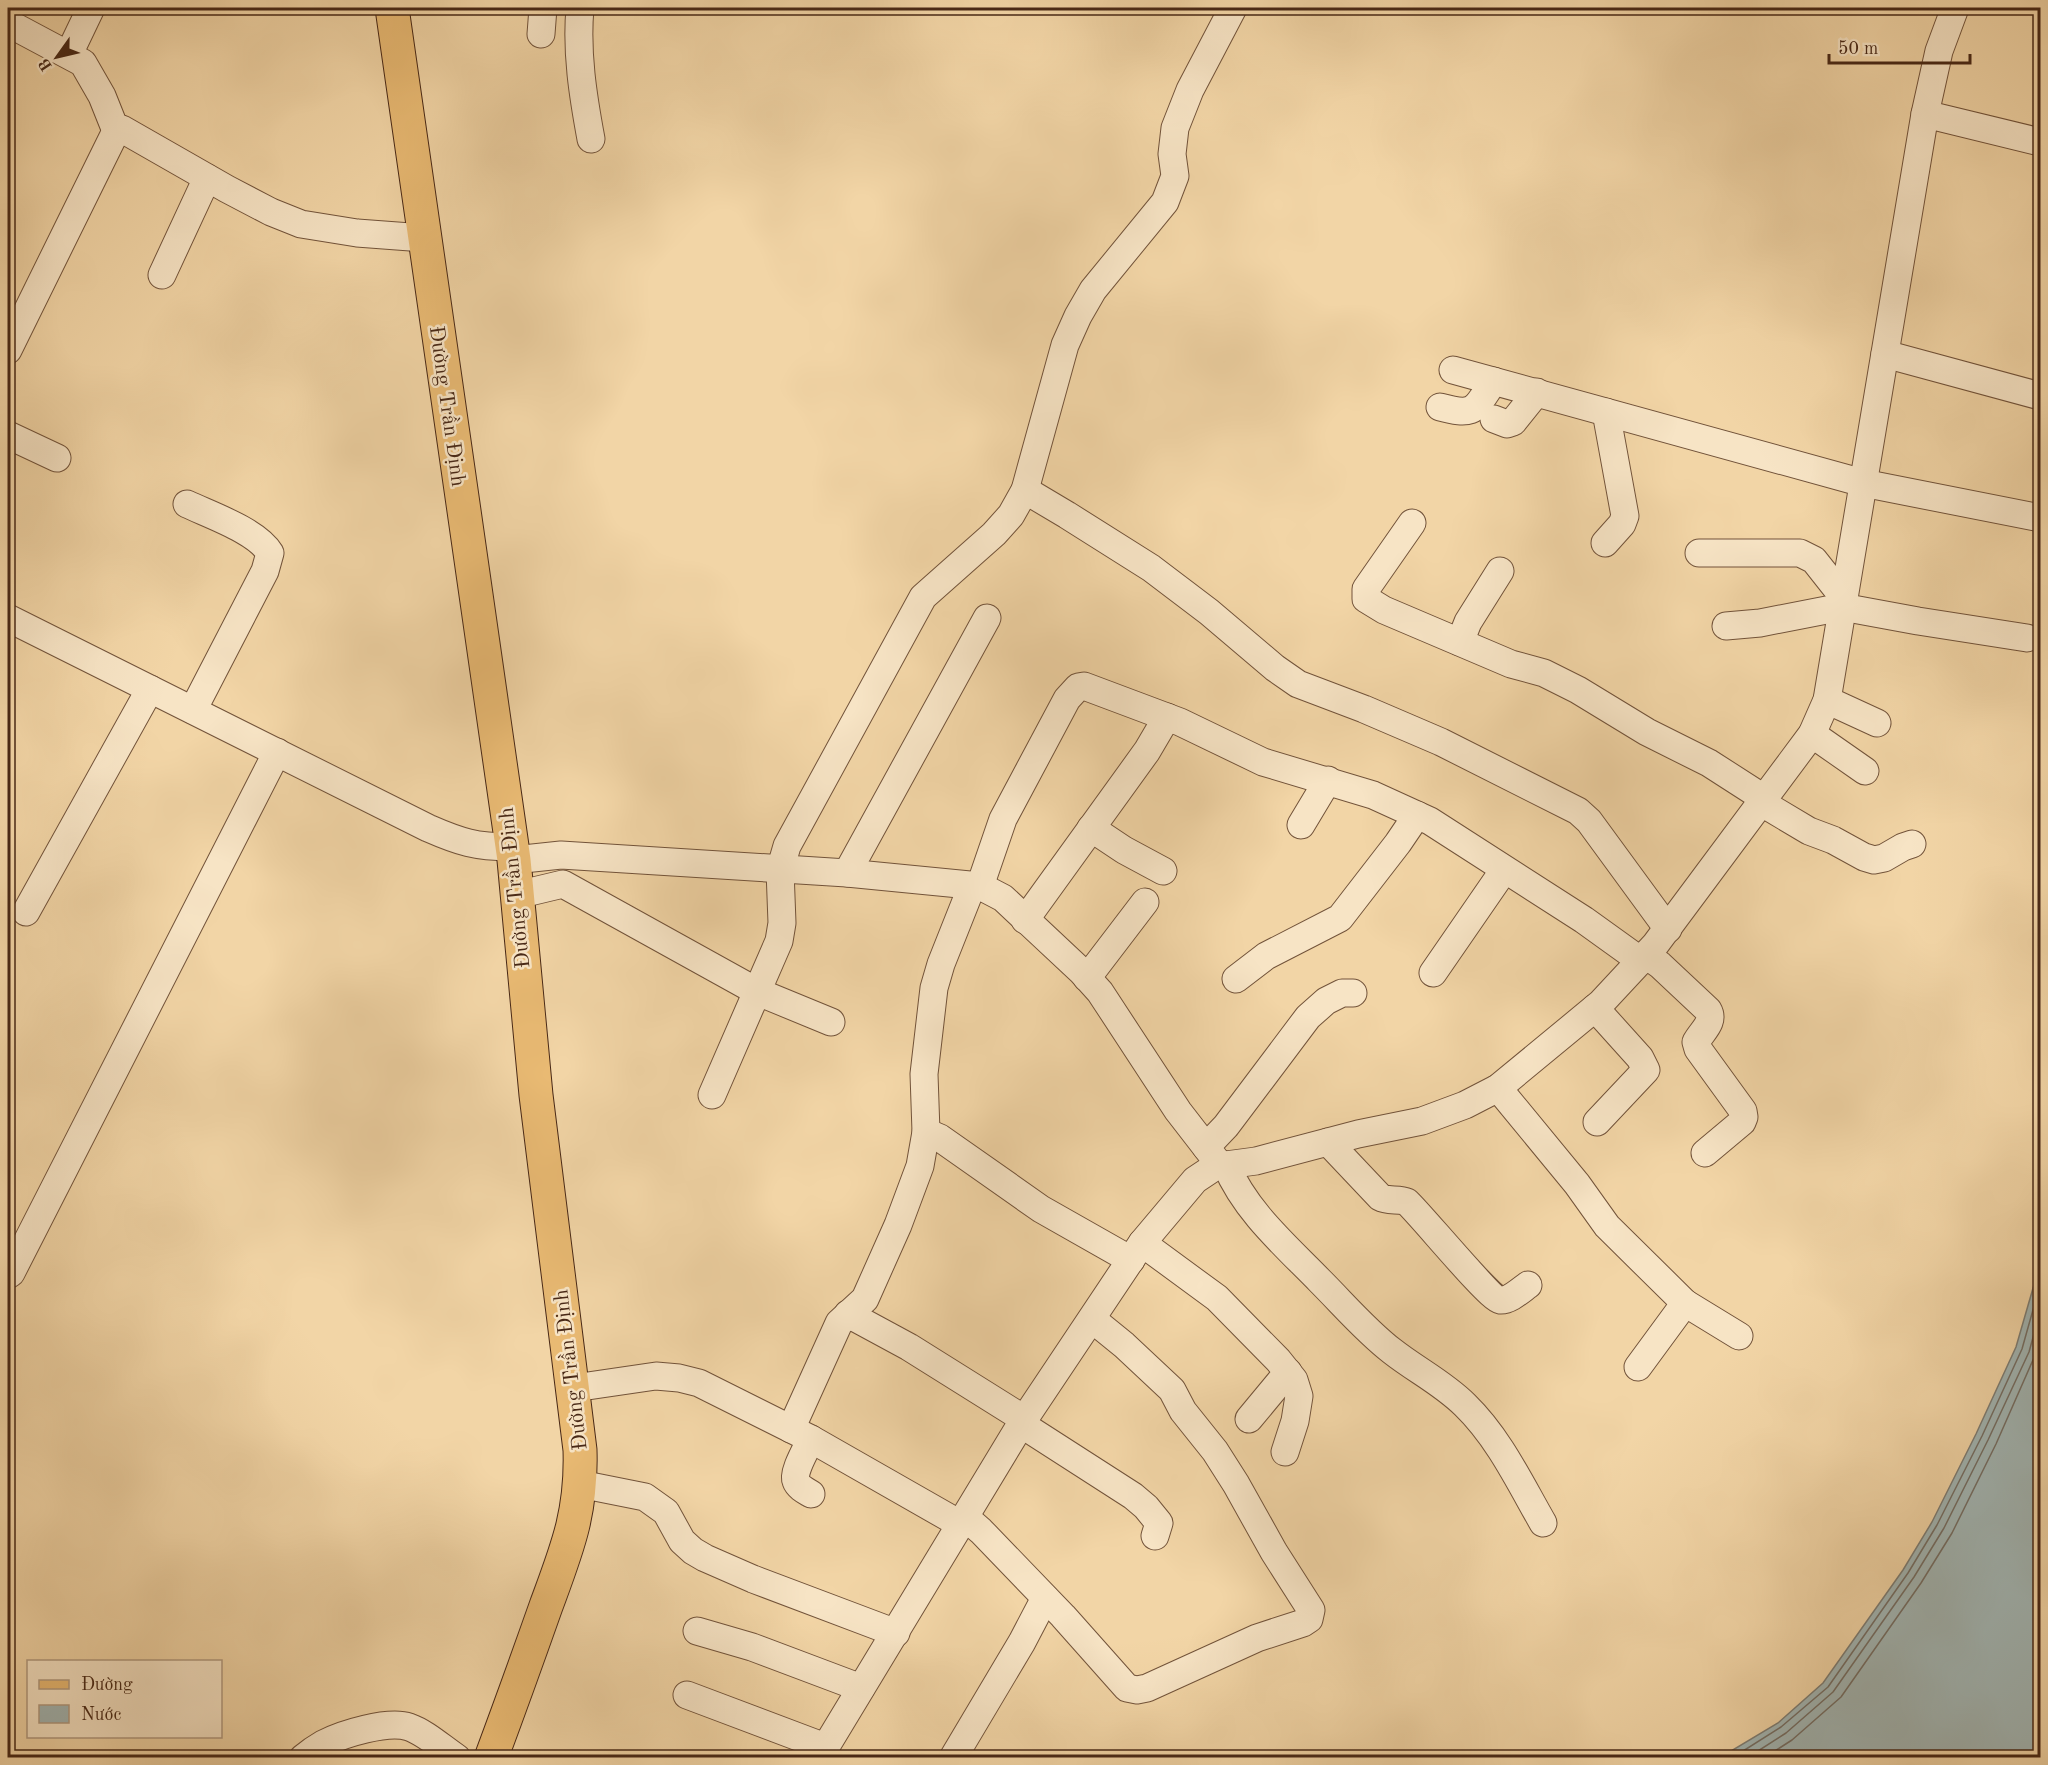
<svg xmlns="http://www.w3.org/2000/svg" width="2048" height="1765" viewBox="0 0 2048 1765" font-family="'Old Standard TT',serif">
  <rect width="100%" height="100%" fill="#f2d5a6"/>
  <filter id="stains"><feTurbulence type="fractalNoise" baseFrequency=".00333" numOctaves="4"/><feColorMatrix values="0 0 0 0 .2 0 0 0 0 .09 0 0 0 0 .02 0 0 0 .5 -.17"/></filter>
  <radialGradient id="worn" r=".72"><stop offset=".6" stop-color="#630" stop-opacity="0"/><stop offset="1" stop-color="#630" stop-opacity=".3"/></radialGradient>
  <polygon fill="#a1b5b3" stroke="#7d7d74" stroke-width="1.5" points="2040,1264 2040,1757 1721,1757 1778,1723 1823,1683 1903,1570 1932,1522 1976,1434 2016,1347"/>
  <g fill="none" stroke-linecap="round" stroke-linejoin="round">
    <g stroke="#746e64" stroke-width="1.5">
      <polyline points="1732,1758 1781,1727 1828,1687 1908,1573 1937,1525 1982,1436 2022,1349 2040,1285"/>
      <polyline points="1747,1758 1786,1733 1833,1692 1914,1577 1944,1528 1988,1440 2029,1352 2040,1312"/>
      <polyline points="1764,1758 1792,1740 1841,1697 1921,1583 1952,1533 1996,1444 2040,1344"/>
    </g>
    <g stroke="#72533a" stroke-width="29">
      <g id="minor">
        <path d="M580 8C576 52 583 96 591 139"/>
        <polyline points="8,23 83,63 102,96 116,131"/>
        <polyline points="541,34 543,8"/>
        <polyline points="69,54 91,8"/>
        <polyline points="1925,114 2040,142"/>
        <polyline points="162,275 207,178"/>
        <polyline points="8,350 116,131 122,129 227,189 271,212 301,224 357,233 424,238"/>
        <polyline points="1885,354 2040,396"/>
        <polyline points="1453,370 1863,483 2040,518"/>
        <path d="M1440 407C1477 417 1474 409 1494 381"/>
        <polyline points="1494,419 1507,424 1513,422 1537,392"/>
        <polyline points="8,435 57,458"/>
        <polyline points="1025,490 1067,515 1151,568 1209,612 1275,668 1298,684 1364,709 1441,742 1578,811 1589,821 1668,929"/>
        <path d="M187 504C210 515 257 531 270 553L265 571 193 710"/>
        <polyline points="1412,523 1366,589 1366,599 1384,610 1511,664 1544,673 1578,690 1647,732 1709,763 1765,799"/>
        <polyline points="1605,543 1622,524 1625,516 1606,412"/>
        <polyline points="1699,553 1800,553 1814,560 1844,598"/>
        <path d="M8 618 428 828C460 842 476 847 511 847"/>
        <polyline points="1726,626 1760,623 1842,607 1918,621 2027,638"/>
        <polyline points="1460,642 1468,622 1500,571"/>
        <polyline points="1827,700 1877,723"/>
        <polyline points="1812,734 1865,771"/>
        <polyline points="1762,803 1809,831 1833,840 1864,857 1874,860 1884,858 1903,847 1912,844"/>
        <polyline points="1301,825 1328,780"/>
        <polyline points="1091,828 1124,850 1163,871"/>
        <polyline points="514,860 561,855 847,873 980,886 1003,898 1082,972 1100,992 1178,1111 1219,1164"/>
        <polyline points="847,873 987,618"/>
        <polyline points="980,886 1003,819 1067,699 1078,687 1084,686 1180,722 1263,762 1373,795 1430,821 1584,920 1641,961"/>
        <polyline points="517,895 563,884 758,992 831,1022"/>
        <polyline points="26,912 150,689"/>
        <polyline points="1025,920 1147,751 1167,717"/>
        <path d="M1646 955 1660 965 1708 1010C1715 1022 1702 1031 1696 1042L1698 1049 1743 1111 1744 1117 1742 1122 1705 1153"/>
        <polyline points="1433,973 1504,870"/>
        <polyline points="1087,978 1145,902"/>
        <polyline points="1236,979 1266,956 1340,918 1398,843 1417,815"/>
        <polyline points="1595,1008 1640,1058 1646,1070 1597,1122"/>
        <polyline points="1498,1088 1577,1184 1607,1226 1685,1303 1739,1336"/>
        <polyline points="712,1095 779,941 782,923 780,870 787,846 923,597 994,534 1011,515 1025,490 1065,345 1078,316 1093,290 1165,202 1175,176 1172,154 1175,128 1190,90 1233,8"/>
        <polyline points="926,1132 940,1138 1041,1209 1131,1260"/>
        <path d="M1328 1142 1380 1197C1389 1202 1398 1198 1407 1202 1422 1216 1489 1298 1500 1300 1509 1301 1521 1290 1528 1285"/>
        <polyline points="1206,1147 1226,1126 1308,1017 1326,1001 1342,993 1353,993"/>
        <path d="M1226 1165C1246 1212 1285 1245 1320 1281 1344 1305 1366 1331 1392 1351 1416 1370 1443 1383 1465 1405 1499 1438 1520 1483 1543 1523"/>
        <polyline points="1142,1243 1217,1298 1278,1360 1294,1380 1299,1396 1295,1421 1285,1452"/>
        <polyline points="8,1275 11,1273 277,752"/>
        <polyline points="848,1314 909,1347 1024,1419"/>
        <polyline points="1638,1367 1685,1303"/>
        <polyline points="574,1388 656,1376 679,1378 699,1383 811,1439 960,1524"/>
        <polyline points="1249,1419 1288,1372"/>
        <polyline points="1021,1424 1133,1496 1146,1507 1159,1523 1155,1536"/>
        <polyline points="791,1429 839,1323 865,1299 898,1225 920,1166 926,1132 924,1074 934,988 941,964 972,886"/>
        <polyline points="580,1484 645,1497 666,1512 682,1541 693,1551 705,1558 753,1579 896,1633"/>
        <path d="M811 1494C806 1491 798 1487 796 1481 792 1473 807 1448 811 1439"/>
        <polyline points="965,1517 981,1531 1063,1616 1127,1688 1137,1690 1147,1688 1257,1638 1303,1623 1309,1619 1311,1610 1274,1552 1236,1484 1215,1451 1183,1411 1172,1390 1124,1345 1092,1319"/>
        <polyline points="697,1631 752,1647 861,1688"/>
        <polyline points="687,1695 825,1747"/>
        <path d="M303 1758C309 1753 316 1748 323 1744 342 1734 388 1720 409 1727 426 1733 442 1748 457 1758"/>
        <polyline points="819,1758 1021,1424 1142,1243 1195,1180 1219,1164 1226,1165 1256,1161 1358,1134 1422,1121 1465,1105 1498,1088 1601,1003 1655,945 1812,734 1827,700 1925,114 1939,51 1955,8"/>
        <polyline points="953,1758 1022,1642 1045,1598"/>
      </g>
    </g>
    <g stroke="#482816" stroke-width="35">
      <path id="major" d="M392 8 514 860 536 1095 580 1450C582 1513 567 1549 546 1606 528 1657 510 1707 491 1758"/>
    </g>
    <use href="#minor" stroke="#f7e4c5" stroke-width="27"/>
    <use href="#major" stroke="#e9ba73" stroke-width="33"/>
  </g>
  <g text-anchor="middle" stroke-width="5" stroke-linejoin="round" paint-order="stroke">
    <g font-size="21" fill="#482816" stroke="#f7e4c5">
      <text transform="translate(448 406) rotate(82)" y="7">Đường Trần Định</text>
      <text transform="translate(514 888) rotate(-96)" y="7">Đường Trần Định</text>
      <text transform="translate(570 1370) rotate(-97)" y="7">Đường Trần Định</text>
    </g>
  </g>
  <rect width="2048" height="1765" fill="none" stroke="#f2d5a6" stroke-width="30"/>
  <rect x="9" y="9" width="2030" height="1747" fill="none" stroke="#482816" stroke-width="3"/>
  <rect x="15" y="15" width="2018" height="1735" fill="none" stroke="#482816" stroke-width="1.5"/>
  <rect x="27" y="1660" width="195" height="78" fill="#f7e4c5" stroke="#b1997f" stroke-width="1.5"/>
  <rect x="39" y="1680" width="30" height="9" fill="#e9ba73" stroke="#b1997f" stroke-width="1.5"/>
  <text x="81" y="1690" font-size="18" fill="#482816">Đường</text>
  <rect x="39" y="1705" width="30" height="18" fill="#a1b5b3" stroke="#b1997f" stroke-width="1.5"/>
  <text x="81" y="1720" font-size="18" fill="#482816">Nước</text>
  <g transform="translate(57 57) rotate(236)" stroke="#f7e4c5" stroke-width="4.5" paint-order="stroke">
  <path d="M0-4.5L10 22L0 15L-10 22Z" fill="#482816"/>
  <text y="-9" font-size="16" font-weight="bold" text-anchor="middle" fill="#482816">B</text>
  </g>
  <path d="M1829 54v9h141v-9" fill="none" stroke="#482816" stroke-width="3"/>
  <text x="1838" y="54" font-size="18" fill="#482816" stroke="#f7e4c5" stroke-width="4.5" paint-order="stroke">50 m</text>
  <rect width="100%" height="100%" filter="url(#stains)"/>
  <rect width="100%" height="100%" fill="url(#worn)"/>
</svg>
